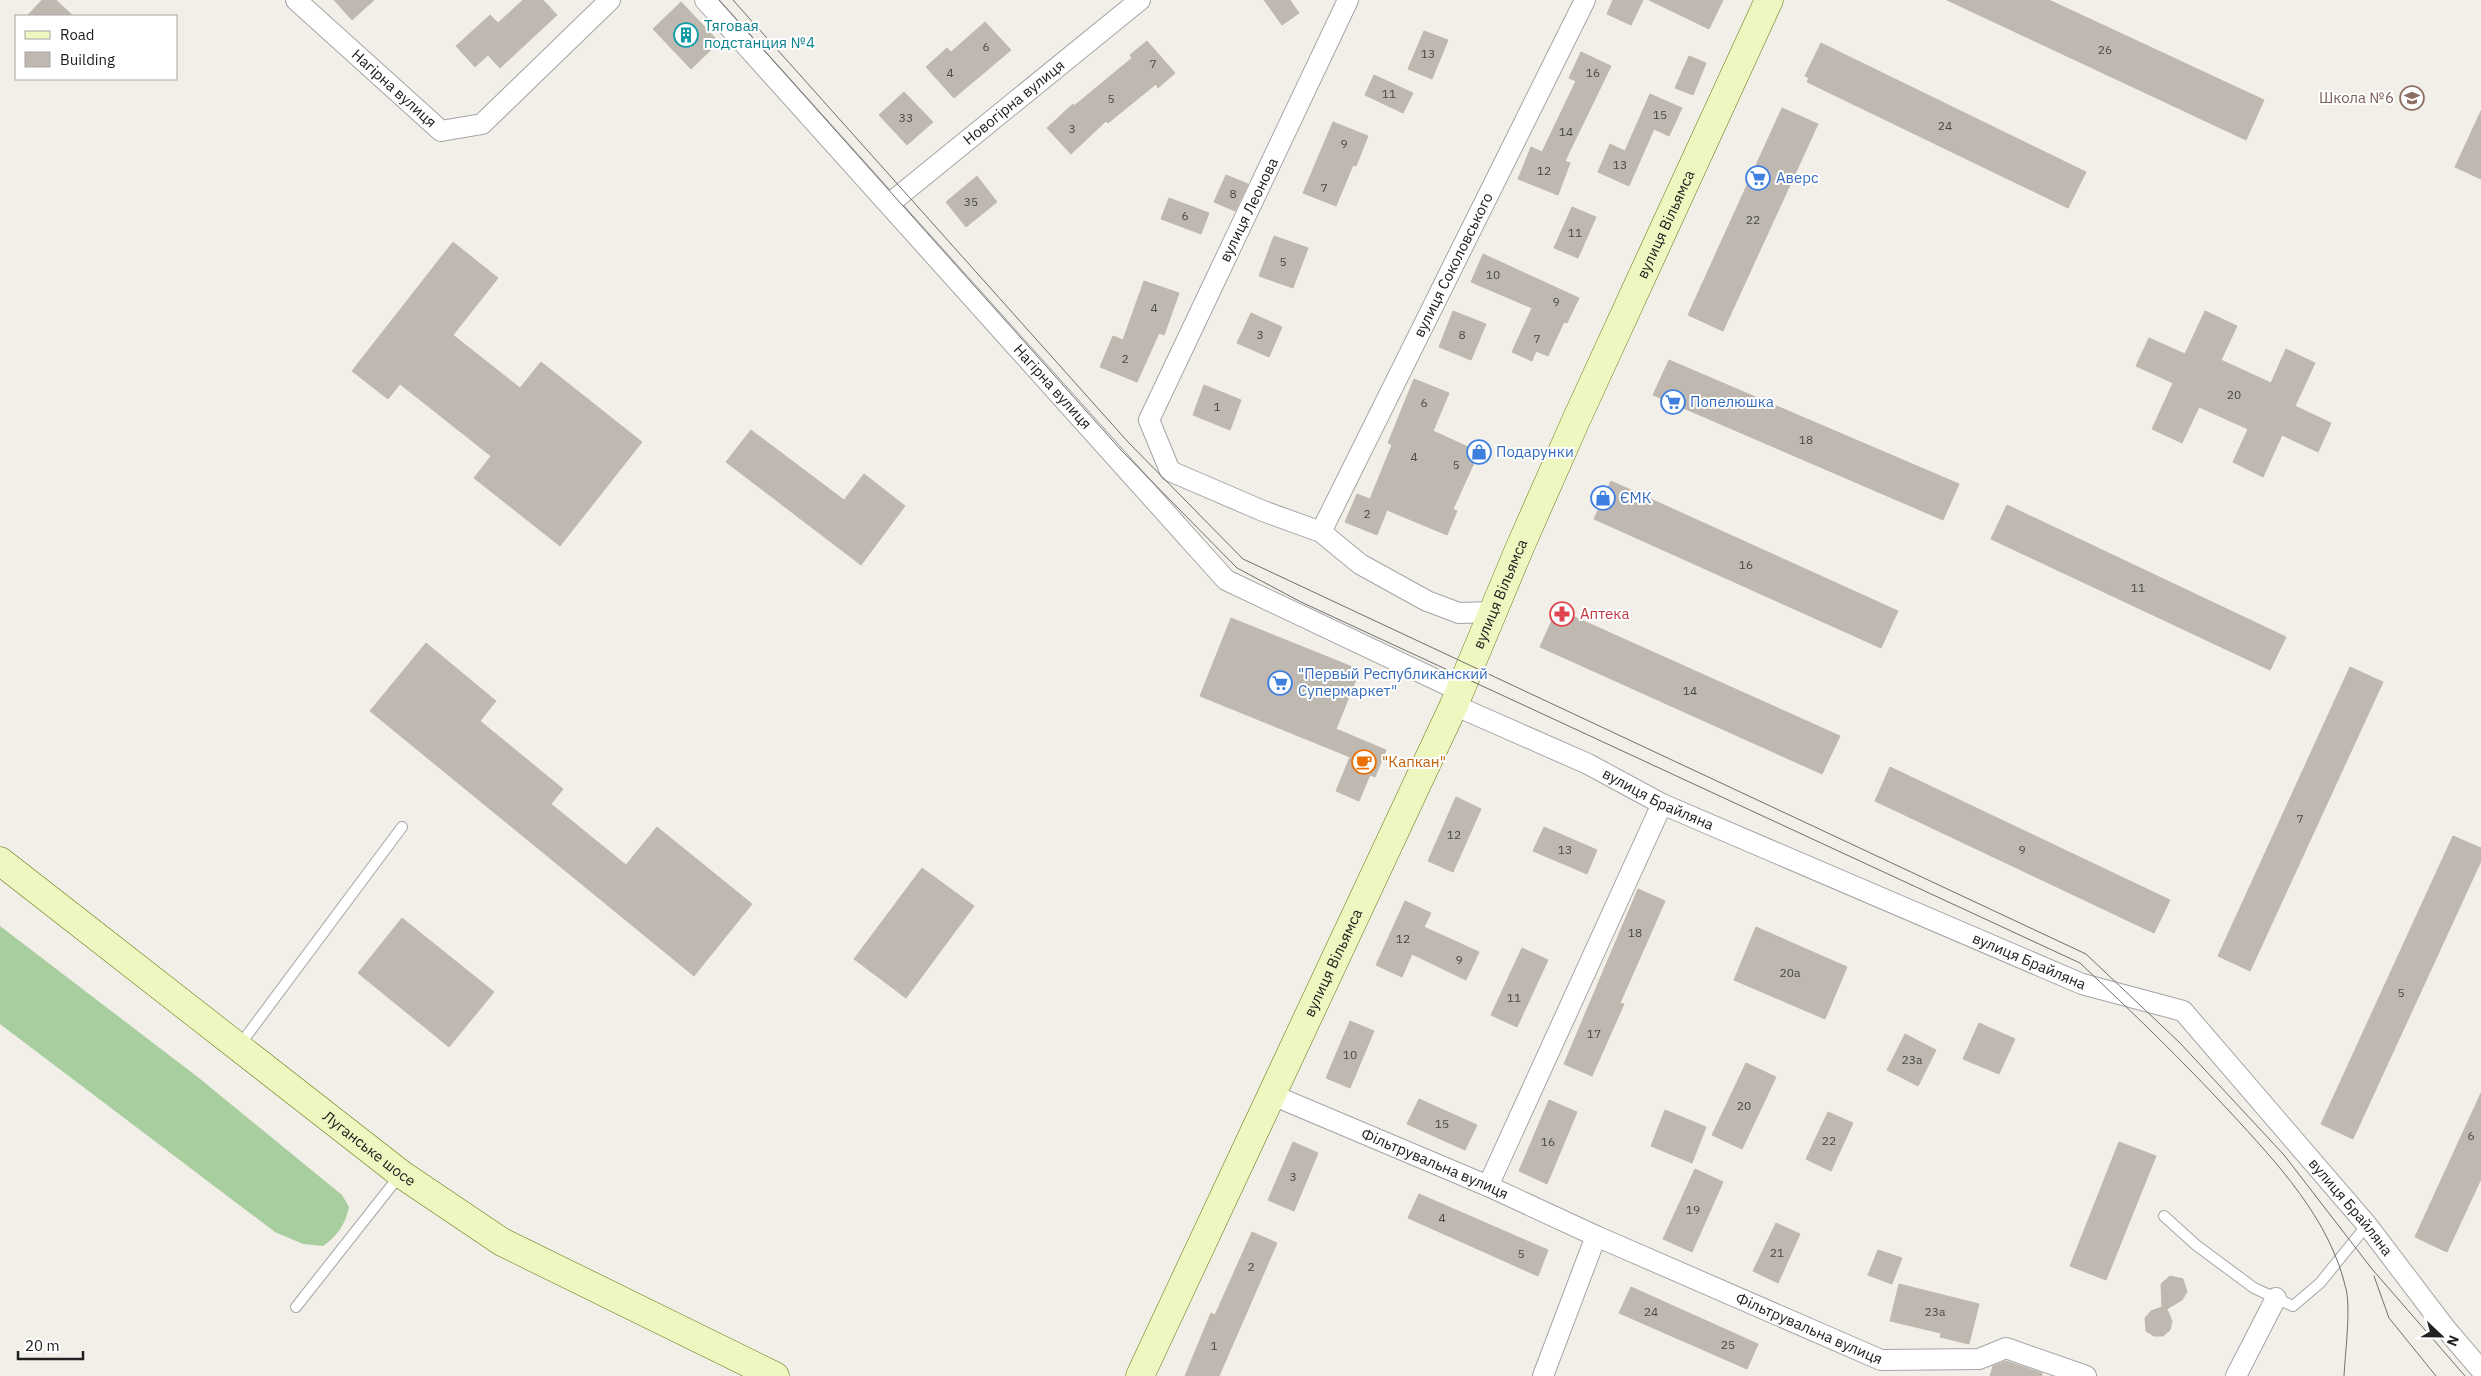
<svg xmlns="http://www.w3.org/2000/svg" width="2481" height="1376" viewBox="0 0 2481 1376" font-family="'IBM Plex Sans',sans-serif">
  <rect width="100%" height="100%" fill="#f1efe8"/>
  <path fill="#a8ce9f" d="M0 926 199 1078 342 1195 349 1207C345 1225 338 1235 323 1246L303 1244 275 1232 0 1024Z"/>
  <g fill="#beb8b1" stroke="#c2b8ab">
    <polygon points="42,0 56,0 73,16 27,16"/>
    <polygon points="334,0 374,0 352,20"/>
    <polygon points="523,0 543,0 557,15 500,68 488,55 475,67 456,46 490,15 498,23"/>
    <polygon points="1264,0 1290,0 1299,13 1282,25"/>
    <polygon points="1613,0 1643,0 1631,25 1607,14"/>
    <polygon points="1649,0 1723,0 1709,29"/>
    <polygon points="1947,0 2049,0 2264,100 2246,140"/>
    <polygon points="681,2 719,42 691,69 653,29"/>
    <polygon points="985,22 1011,50 954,98 926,67 947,48 951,52"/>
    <polygon points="1424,31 1448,40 1432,79 1408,69"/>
    <polygon points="1147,41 1175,73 1158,88 1156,84 1108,123 1106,121 1071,154 1047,128 1073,104 1074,106 1132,58 1130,55"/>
    <polygon points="1821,43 2086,172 2068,208 1807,82 1809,78 1805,76"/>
    <polygon points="1581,52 1611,66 1565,161 1570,163 1558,195 1518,179 1531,147 1542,152 1576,81 1569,78"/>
    <polygon points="1689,56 1706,63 1693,95 1675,88"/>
    <polygon points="1374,75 1413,93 1403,113 1365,95"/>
    <polygon points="904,92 933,122 907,145 879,115"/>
    <polygon points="1650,94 1682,108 1669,136 1654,129 1629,186 1598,172 1610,144 1625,151"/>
    <polygon points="1782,108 1818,124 1723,331 1688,315"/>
    <polygon points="2481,111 2481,179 2455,167"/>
    <polygon points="1333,122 1368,136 1356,166 1353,165 1336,206 1303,193"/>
    <polygon points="1226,175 1248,184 1235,211 1214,202"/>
    <polygon points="977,176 997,202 966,227 946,202"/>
    <polygon points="1169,198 1209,213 1201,234 1161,219"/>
    <polygon points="1572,207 1596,217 1578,258 1554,248"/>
    <polygon points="1274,236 1308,248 1293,288 1259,276"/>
    <polygon points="453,242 498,278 453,335 520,388 541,362 642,442 560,546 474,478 491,456 400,384 388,399 352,371"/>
    <polygon points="1483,254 1579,298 1567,323 1564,322 1548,356 1536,351 1532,361 1512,352 1532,308 1471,282"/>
    <polygon points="1144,281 1179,293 1164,335 1159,333 1137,382 1100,367 1113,336 1123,340"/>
    <polygon points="1453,311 1486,324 1471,360 1439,347"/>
    <polygon points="2205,311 2237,326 2221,360 2271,383 2286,349 2315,363 2295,406 2331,423 2318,452 2282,435 2263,477 2233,462 2248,429 2199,407 2182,443 2152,429 2173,383 2136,366 2149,338 2185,354"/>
    <polygon points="1251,313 1282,327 1269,357 1237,343"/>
    <polygon points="1669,360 1959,484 1943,520 1653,395"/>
    <polygon points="1414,379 1449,393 1433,431 1479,452 1453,509 1457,511 1447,535 1387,510 1377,535 1345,522 1357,494 1370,499 1392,445 1388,443"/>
    <polygon points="1204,385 1241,400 1230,430 1193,415"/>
    <polygon points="751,430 844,500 864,474 905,506 861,565 726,462"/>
    <polygon points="1611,481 1898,611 1881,648 1594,519"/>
    <polygon points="2007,505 2286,637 2270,670 1991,539"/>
    <polygon points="1557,609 1840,736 1822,774 1540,647"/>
    <polygon points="1231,618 1360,670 1336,729 1386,750 1375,777 1370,775 1359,801 1336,791 1350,757 1200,696"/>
    <polygon points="426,643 496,701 480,721 563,789 551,804 626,865 657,827 752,904 694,976 370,711"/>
    <polygon points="2350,667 2383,682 2250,971 2218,956"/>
    <polygon points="1890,767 2170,900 2154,933 1875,801"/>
    <polygon points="1456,797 1481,809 1453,872 1428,861"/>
    <polygon points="1544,827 1597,850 1587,874 1533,851"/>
    <polygon points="2453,836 2481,848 2481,861 2353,1139 2321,1124"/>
    <polygon points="922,868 974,906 906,998 854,959"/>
    <polygon points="1638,889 1665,901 1620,1003 1624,1004 1592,1076 1564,1064"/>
    <polygon points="1405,901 1431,913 1424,927 1479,952 1466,980 1412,954 1402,977 1376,965"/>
    <polygon points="402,918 494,992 449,1047 358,973"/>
    <polygon points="1756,927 1847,967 1825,1019 1734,980"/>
    <polygon points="1522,948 1548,960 1517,1027 1491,1015"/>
    <polygon points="1350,1021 1374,1031 1350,1088 1326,1078"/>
    <polygon points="1979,1023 2015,1039 1999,1074 1963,1059"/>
    <polygon points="1905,1034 1936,1050 1918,1086 1887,1070"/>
    <polygon points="1746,1063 1776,1077 1742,1149 1712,1135"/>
    <polygon points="2481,1093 2481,1179 2447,1252 2415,1237"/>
    <polygon points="1419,1099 1477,1125 1465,1150 1407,1124"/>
    <polygon points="1549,1100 1577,1112 1547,1184 1519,1171"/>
    <polygon points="1665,1110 1706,1127 1692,1163 1651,1146"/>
    <polygon points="1828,1112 1853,1123 1831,1171 1806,1159"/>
    <polygon points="1293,1142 1318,1153 1294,1211 1268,1200"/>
    <polygon points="2119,1142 2156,1156 2106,1280 2070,1266"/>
    <polygon points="1695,1169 1723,1182 1692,1252 1663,1239"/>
    <polygon points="1419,1194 1548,1250 1538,1276 1408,1218"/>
    <polygon points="1776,1223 1800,1234 1778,1283 1753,1271"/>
    <polygon points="1252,1232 1277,1243 1219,1376 1185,1376 1211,1313 1215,1315"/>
    <polygon points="1878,1250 1902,1258 1892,1284 1868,1275"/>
    <polygon points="2170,1276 2183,1279 2187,1292 2182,1300 2167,1309 2172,1321 2170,1330 2163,1336 2154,1336 2146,1331 2145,1318 2151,1311 2162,1307 2161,1284"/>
    <polygon points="1899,1284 1979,1304 1969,1344 1940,1337 1941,1333 1890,1321"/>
    <polygon points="1631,1287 1758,1344 1747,1369 1619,1313"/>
    <polygon points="2006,1361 2042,1373 2042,1376 1990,1376 1993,1366"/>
  </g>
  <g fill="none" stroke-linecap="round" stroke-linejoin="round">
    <g stroke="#a5a5a5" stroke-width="12">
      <g id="lane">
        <polyline points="239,1046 402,827"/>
        <polyline points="2164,1216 2196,1245 2254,1288 2293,1306 2320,1283 2367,1225"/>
        <polyline points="296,1307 400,1175"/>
      </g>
    </g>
    <g stroke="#a5a5a5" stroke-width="22">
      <g id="street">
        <path id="s1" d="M296 0 441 131 482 124 610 0"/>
        <path id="s2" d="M705 0 1226 580 1460 691"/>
        <polyline points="1348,0 1149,420 1170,471 1263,511 1321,532 1360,564 1427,601 1459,613 1493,612"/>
        <path id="s3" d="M889 204 1140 0"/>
        <path id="s4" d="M1321 532 1585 0"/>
        <path id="s5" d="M1454 705 1588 764 1662 804 2082 984 2183 1011 2367 1225 2446 1329 2481 1370"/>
        <path id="s6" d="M1270 1094 1488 1186 1596 1236 1881 1360 1979 1359 2006 1348 2086 1376"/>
        <polyline points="1488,1186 1662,804"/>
        <polyline points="1543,1376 1596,1236"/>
        <polyline points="2236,1376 2276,1298"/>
      </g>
    </g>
    <g stroke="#5f760a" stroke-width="29">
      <g id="secondary">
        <path id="s7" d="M0 861 401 1174 502 1242 775 1376"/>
        <path id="s8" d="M1140 1376 1454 705 1520 547 1577 418 1769 0"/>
      </g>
    </g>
    <use href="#lane" stroke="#fff" stroke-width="10"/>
    <use href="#street" stroke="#fff" stroke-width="20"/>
    <use href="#secondary" stroke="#eff7c0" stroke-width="28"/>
    <g stroke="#6f6f6f" stroke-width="1">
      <path d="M719 0 1121 450 1237 568 1301 602 2080 963C2131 1011 2182 1060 2230 1112 2277 1163 2330 1219 2346 1289 2351 1308 2345 1355 2344 1376"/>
      <polyline points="733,0 1128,442 1243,559 2086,954 2180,1043 2284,1155 2372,1269 2465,1376"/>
      <polyline points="2374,1276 2389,1318 2436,1376"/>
    </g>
  </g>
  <defs>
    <g id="building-ring" transform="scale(1.25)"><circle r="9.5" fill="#fff" stroke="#0f9aa8" stroke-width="1.5"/><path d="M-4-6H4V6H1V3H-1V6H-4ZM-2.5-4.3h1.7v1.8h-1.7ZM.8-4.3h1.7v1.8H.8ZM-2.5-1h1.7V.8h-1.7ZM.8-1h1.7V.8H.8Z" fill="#0f9aa8"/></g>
    <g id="school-ring" transform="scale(1.25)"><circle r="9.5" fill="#fff" stroke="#8d6e63" stroke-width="1.5"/><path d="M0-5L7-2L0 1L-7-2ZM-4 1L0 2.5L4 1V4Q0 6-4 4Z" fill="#8d6e63"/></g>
    <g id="supermarket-ring" transform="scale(1.25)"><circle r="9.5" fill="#fff" stroke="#3f7fe0" stroke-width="1.5"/><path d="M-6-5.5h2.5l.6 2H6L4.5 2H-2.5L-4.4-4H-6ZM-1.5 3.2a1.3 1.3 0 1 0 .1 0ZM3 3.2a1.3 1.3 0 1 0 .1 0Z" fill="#3f7fe0"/></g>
    <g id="shop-ring" transform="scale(1.25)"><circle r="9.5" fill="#fff" stroke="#3f7fe0" stroke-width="1.5"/><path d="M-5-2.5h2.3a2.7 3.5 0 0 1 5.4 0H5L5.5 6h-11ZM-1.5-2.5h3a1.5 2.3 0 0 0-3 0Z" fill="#3f7fe0"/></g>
    <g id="pharmacy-ring" transform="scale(1.25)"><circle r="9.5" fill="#fff" stroke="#e0444e" stroke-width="1.5"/><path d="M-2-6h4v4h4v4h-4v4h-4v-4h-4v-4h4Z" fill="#e0444e"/></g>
    <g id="cafe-ring" transform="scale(1.25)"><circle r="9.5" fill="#fff" stroke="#e8710a" stroke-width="1.5"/><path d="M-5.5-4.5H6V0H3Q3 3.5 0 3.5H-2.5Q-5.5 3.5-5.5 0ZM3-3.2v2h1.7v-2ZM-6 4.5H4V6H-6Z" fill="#e8710a"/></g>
  </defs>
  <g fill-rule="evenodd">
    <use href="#building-ring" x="686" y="35"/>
    <use href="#school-ring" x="2412" y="98"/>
    <use href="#supermarket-ring" x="1758" y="178"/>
    <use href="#supermarket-ring" x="1673" y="402"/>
    <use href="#shop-ring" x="1479" y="452"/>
    <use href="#shop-ring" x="1603" y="498"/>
    <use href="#pharmacy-ring" x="1562" y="614"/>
    <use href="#supermarket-ring" x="1280" y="683"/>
    <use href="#cafe-ring" x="1364" y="762"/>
  </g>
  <g text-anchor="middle" stroke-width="4" stroke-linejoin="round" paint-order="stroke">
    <g font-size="12" fill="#484745">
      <text x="986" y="51">6</text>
      <text x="2105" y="54">26</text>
      <text x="1428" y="58">13</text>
      <text x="1153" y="68">7</text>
      <text x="950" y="77">4</text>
      <text x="1593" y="77">16</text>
      <text x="1389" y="98">11</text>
      <text x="1111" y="103">5</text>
      <text x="1660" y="119">15</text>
      <text x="906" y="122">33</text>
      <text x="1945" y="130">24</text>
      <text x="1072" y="133">3</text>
      <text x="1566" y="136">14</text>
      <text x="1344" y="148">9</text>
      <text x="1620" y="169">13</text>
      <text x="1544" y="175">12</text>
      <text x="1324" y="192">7</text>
      <text x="1233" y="198">8</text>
      <text x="971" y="206">35</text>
      <text x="1185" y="220">6</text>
      <text x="1753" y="224">22</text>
      <text x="1575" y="237">11</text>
      <text x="1283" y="266">5</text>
      <text x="1493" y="279">10</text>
      <text x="1556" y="306">9</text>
      <text x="1154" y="312">4</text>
      <text x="1260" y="339">3</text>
      <text x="1462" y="339">8</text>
      <text x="1537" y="343">7</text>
      <text x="1125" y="363">2</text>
      <text x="2234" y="399">20</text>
      <text x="1424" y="407">6</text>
      <text x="1217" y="411">1</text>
      <text x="1806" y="444">18</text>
      <text x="1414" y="461">4</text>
      <text x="1456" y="469">5</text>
      <text x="1367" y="518">2</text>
      <text x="1746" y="569">16</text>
      <text x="2138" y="592">11</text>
      <text x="1690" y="695">14</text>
      <text x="2300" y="823">7</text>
      <text x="1454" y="839">12</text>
      <text x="1565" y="854">13</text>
      <text x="2022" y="854">9</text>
      <text x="1635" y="937">18</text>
      <text x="1403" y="943">12</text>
      <text x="1459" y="964">9</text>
      <text x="1790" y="977">20а</text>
      <text x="2401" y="997">5</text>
      <text x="1514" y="1002">11</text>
      <text x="1594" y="1038">17</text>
      <text x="1350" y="1059">10</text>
      <text x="1912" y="1064">23а</text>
      <text x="1744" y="1110">20</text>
      <text x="1442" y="1128">15</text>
      <text x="2471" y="1140">6</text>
      <text x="1829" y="1145">22</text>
      <text x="1548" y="1146">16</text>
      <text x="1293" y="1181">3</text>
      <text x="1693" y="1214">19</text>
      <text x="1442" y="1222">4</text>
      <text x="1777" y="1257">21</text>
      <text x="1521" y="1258">5</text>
      <text x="1251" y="1271">2</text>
      <text x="1651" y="1316">24</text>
      <text x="1935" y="1316">23а</text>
      <text x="1728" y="1349">25</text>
      <text x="1214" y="1350">1</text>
    </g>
    <g font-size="15" fill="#0d838f" stroke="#fff" text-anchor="start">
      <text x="704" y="31">Тяговая<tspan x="704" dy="17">подстанция №4</tspan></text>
    </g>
    <g font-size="15" fill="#212121" stroke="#fff">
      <text dy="5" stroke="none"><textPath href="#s1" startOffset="132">Нагірна вулиця</textPath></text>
      <text dy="5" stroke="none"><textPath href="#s3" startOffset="161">Новогірна вулиця</textPath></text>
      <text transform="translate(1249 210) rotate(-64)" y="5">вулиця Леонова</text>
      <text dy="5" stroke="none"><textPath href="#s8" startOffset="1266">вулиця Вільямса</textPath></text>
      <text dy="5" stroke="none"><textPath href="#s4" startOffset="298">вулиця Соколовського</textPath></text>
      <text dy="5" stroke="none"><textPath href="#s2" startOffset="520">Нагірна вулиця</textPath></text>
      <text dy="5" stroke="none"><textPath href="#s8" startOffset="861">вулиця Вільямса</textPath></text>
      <text dy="5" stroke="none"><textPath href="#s5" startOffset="225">вулиця Брайляна</textPath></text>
      <text dy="5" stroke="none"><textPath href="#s5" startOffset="630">вулиця Брайляна</textPath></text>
      <text dy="5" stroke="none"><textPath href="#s8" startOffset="456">вулиця Вільямса</textPath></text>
      <text dy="5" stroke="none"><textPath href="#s7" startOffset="468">Луганське шосе</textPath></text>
      <text dy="5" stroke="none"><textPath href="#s6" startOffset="179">Фільтрувальна вулиця</textPath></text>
      <text dy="5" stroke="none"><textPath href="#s5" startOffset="1050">вулиця Брайляна</textPath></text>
      <text dy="5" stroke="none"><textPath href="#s6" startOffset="588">Фільтрувальна вулиця</textPath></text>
    </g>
    <g font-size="15" fill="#785e54" stroke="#fff" text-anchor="end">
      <text x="2394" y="103">Школа №6</text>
    </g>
    <g font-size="15" fill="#366cbe" stroke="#fff" text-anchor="start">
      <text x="1776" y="183">Аверс</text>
      <text x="1690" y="407">Попелюшка</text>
      <text x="1496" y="457">Подарунки</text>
      <text x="1620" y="503">ЄМК</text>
      <text x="1298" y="679">"Первый Республиканский<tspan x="1298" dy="17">Супермаркет"</tspan></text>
    </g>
    <g font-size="15" fill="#be3a42" stroke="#fff" text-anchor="start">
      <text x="1580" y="619">Аптека</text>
    </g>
    <g font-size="15" fill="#c56008" stroke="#fff" text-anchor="start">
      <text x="1382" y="767">"Капкан"</text>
    </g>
  </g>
  <rect x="15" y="15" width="162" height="65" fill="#ffffff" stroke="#a6a6a6"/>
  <rect x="25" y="31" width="25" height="8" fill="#eff7c0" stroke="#a6a6a6"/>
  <text x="60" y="40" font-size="15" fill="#212121">Road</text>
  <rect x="25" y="52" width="25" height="15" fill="#beb8b1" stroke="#a6a6a6"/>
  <text x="60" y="65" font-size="15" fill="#212121">Building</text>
  <g transform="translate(2441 1336) rotate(112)" stroke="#ffffff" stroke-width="4" paint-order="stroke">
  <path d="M0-4L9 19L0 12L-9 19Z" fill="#212121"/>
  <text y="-8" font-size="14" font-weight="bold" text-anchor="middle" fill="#212121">N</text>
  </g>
  <path d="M18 1351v8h65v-8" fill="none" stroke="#212121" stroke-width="2.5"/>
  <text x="25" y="1351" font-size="15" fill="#212121" stroke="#ffffff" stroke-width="4" paint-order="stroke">20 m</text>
</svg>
